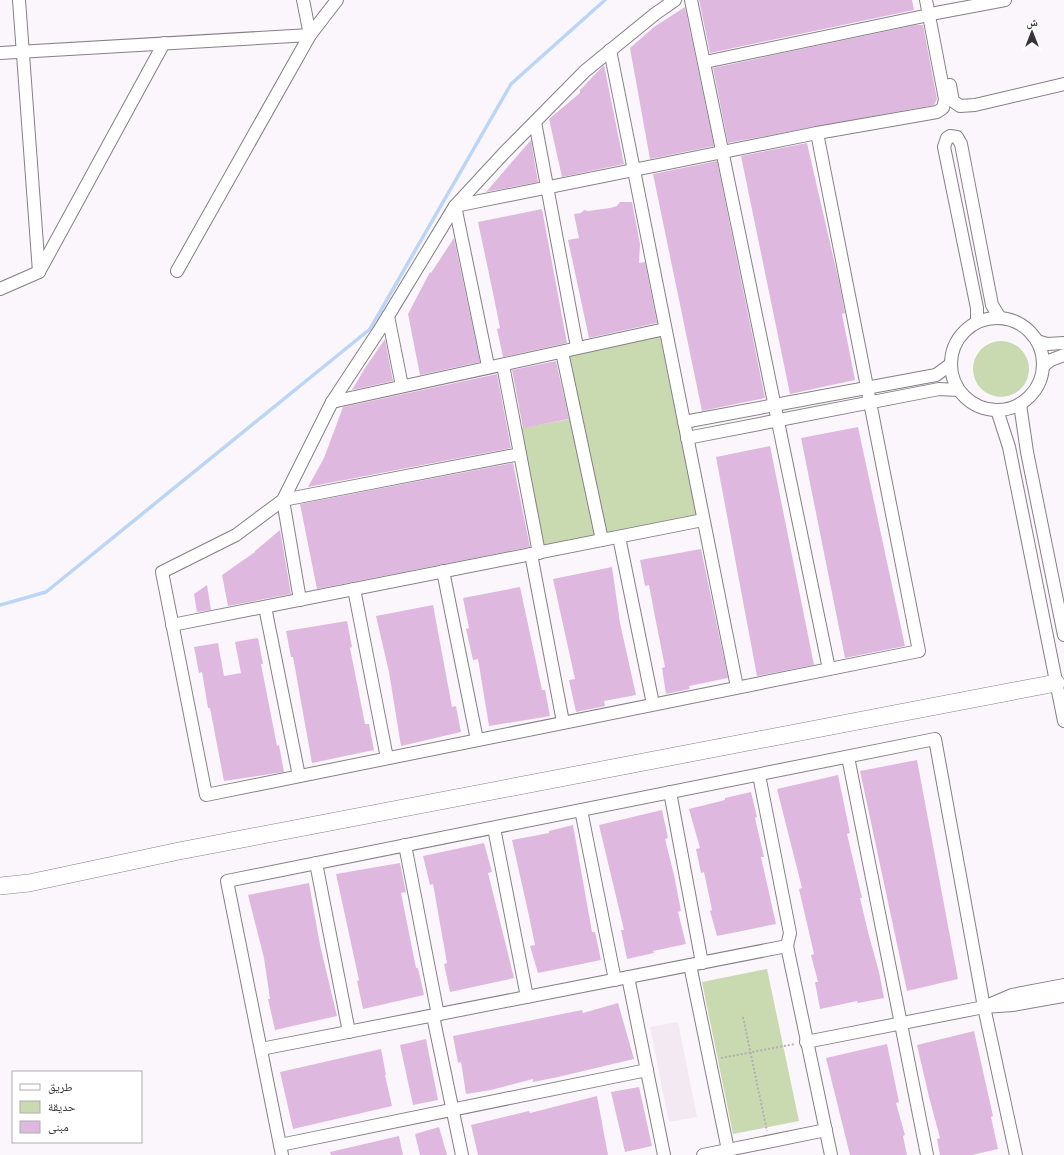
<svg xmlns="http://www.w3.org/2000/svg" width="1064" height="1155" viewBox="0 0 1064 1155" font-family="Jost,'Noto Naskh Arabic',sans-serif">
  <rect width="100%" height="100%" fill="#fbf6fb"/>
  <polygon fill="#f3e9f3" points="678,1022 697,1117 669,1122 650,1027"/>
  <g fill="#c9dab0">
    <polygon points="660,336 697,516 606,534 569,354"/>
    <circle cx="1001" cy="369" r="28"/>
    <polygon points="571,419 595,536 543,546 520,428"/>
    <polygon points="767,969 799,1121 733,1134 702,982"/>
  </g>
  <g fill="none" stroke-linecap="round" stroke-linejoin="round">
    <polyline stroke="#bbd5f7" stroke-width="3.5" points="0,605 46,592 370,329 511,84 605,0"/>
  </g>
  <g fill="#dfb8e0">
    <polygon points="699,0 912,0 914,10 710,53"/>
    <polygon points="685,7 714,146 650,159 630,48 654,27"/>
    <polygon points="916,25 923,25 937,99 934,105 728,143 713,68"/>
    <polygon points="604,65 624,164 562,177 549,119 580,93 580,90"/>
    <polygon points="531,140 538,182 486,192"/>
    <polygon points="807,143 839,282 845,313 842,314 855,380 790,394 741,156"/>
    <polygon points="717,161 765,398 702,411 653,174"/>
    <polygon points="620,202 632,202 640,244 639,263 645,262 657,323 589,338 568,240 579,238 574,214 581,213 584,210 588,211 610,208 617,206"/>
    <polygon points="542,209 567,343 503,357 497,329 500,328 493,293 478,222"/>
    <polygon points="454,238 480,362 420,375 408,314 430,272 431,273"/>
    <polygon points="385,339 393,381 352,390 365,368"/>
    <polygon points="556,361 569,419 523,428 512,370"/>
    <polygon points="497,374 511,448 308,487 324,458 343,407"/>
    <polygon points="858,427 905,646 845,658 801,438"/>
    <polygon points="770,446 814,665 757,676 716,457"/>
    <polygon points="513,463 530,547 317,589 300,504"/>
    <polygon points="280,530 291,594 228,606 222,575 255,552 255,551"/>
    <polygon points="701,549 728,678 689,686 690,689 666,694 662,668 665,667 655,617 649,585 645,586 640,560"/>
    <polygon points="612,567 620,623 636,695 604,701 605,706 576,712 569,680 575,679 553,579"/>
    <polygon points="207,585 211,610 197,612 194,594"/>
    <polygon points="520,587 542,690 545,690 550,716 489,726 478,659 473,660 466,629 469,628 463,598"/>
    <polygon points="433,605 452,707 456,706 461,732 401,746 389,672 376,616"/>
    <polygon points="347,621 352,647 350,648 365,724 369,724 374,750 312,763 293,657 291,657 286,631"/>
    <polygon points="258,638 263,664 261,664 277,746 279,745 284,772 224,781 210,708 208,708 202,672 199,673 194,647 218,643 224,676 241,673 235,642"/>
    <polygon points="917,760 958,979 907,991 860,771"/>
    <polygon points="838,775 850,833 847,834 862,898 860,898 868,932 879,972 884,998 858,1003 857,1001 820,1009 815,982 818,982 811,955 814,954 799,889 802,888 777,789"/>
    <polygon points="751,792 757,817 755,818 764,857 761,857 776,924 717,936 710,911 712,910 704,872 701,873 696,849 700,848 689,809 725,800 725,798"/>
    <polygon points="662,810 668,838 665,839 674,875 681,911 678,912 686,944 653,951 654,953 627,959 621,930 624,930 599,825"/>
    <polygon points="573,825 592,932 595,932 601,960 538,973 530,946 535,945 529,916 512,840 549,833 549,831"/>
    <polygon points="484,843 492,872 488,873 514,978 450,992 444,964 447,963 433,884 430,885 423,856"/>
    <polygon points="400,863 406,892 401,893 416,968 418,968 424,995 363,1009 357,981 359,980 336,874"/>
    <polygon points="309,883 320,945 337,1016 275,1030 268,999 270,999 264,958 248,895"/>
    <polygon points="618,1003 634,1059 558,1077 533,1082 533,1079 491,1090 466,1094 461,1062 458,1063 453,1036 582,1010 583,1013"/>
    <polygon points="974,1031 993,1116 991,1117 998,1149 972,1155 940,1155 937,1139 940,1138 929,1097 917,1045"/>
    <polygon points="426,1039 438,1100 413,1105 400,1045"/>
    <polygon points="887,1044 899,1102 896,1103 905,1135 903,1136 907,1155 850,1155 826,1058"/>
    <polygon points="381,1049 386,1075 385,1075 392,1106 293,1129 280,1072"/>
    <polygon points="639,1087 652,1146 625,1152 611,1092"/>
    <polygon points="597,1096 608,1155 478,1155 471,1125 529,1111 530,1113"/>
    <polygon points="439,1127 447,1155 420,1155 415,1134"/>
    <polygon points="399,1136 403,1155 331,1155 330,1152"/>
  </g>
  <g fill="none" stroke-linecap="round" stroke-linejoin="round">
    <g stroke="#858085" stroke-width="14">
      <g id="street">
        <polyline points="19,0 39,272 164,43"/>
        <polyline points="675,0 655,14 585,71 504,153 455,206 382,326 332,402 283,500 236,535 162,572 206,795 919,651 817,133"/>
        <polyline points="691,0 829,669"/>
        <polyline points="936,13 1005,0"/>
        <polyline points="610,50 737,687"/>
        <polyline points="0,53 310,35 303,0"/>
        <polyline points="705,62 929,15"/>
        <polyline points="950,85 953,101 960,106 975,105 1064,84"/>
        <polyline points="535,122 577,347"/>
        <polyline points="177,271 310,35 337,0"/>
        <polyline points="0,289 39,272"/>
        <polyline points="388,316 402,386"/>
        <circle cx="997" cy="364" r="46"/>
        <polyline points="977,322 977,308 944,147 947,138 950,136 957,137 961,144 992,305 1000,318"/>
        <polyline points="1037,341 1047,344 1064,343"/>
        <polyline points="562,352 602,540"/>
        <polyline points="503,365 539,553"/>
        <polyline points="488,366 455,206 817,133 937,112 943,108 945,99 926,0"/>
        <polyline points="1043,366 1051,360 1064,355"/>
        <polyline points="332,402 665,329"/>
        <polyline points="1020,404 1027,452 1064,635"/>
        <polyline points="997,410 1009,447 1064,721"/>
        <polyline points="684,422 936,375 951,364"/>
        <polyline points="687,438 939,389 958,390"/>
        <polyline points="619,537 653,704"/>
        <polyline points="531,554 563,722"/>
        <polyline points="443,571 477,740"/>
        <polyline points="354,589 387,758"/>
        <polyline points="300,600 283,500 520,454"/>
        <polyline points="265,607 299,776"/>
        <polyline points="172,625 703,520"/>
        <polyline points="848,757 927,1155"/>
        <polyline points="759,775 790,933 787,946 831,1155"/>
        <polyline points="670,792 702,963"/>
        <polyline points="581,810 615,980"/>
        <polyline points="494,828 527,997"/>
        <polyline points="405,845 438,1015"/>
        <polyline points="316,863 349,1032"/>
        <polyline points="690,965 728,1150"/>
        <polyline points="628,977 664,1155"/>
        <polyline points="991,1004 1012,995 1064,985"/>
        <polyline points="433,1016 462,1155"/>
        <polyline points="806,1042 984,1007 1013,1005 1064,996"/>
        <polyline points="261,1049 787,946"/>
        <polyline points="280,1145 647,1070"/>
        <polyline points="282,1155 227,881 935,739 984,1007 1016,1155"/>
        <polyline points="703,1155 826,1130"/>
      </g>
    </g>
    <g stroke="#858085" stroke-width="18">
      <polyline id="secondary" points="0,886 29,883 179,851 1056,683"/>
    </g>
    <g stroke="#b2aeb2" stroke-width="2" stroke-dasharray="2 2" stroke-linecap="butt">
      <polyline points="743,1017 767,1131"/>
      <polyline points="721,1058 795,1044"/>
    </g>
    <use href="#street" stroke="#fff" stroke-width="12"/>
    <use href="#secondary" stroke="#fff" stroke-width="17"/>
  </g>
  <rect x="12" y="1071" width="130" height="72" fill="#ffffff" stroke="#afaeaf"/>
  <rect x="20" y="1084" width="20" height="6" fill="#ffffff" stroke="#afaeaf"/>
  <text x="48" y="1091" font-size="12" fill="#363436">طريق</text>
  <rect x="20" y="1101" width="20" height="12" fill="#c9dab0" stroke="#afaeaf"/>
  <text x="48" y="1111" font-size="12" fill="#363436">حديقة</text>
  <rect x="20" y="1121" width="20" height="12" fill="#dfb8e0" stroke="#afaeaf"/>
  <text x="48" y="1131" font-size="12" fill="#363436">مبنى</text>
  <g transform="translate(1032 32)" stroke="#ffffff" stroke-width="3" paint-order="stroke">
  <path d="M0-3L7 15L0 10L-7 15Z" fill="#363436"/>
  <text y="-6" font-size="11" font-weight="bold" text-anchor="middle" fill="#363436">ش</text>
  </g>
</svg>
